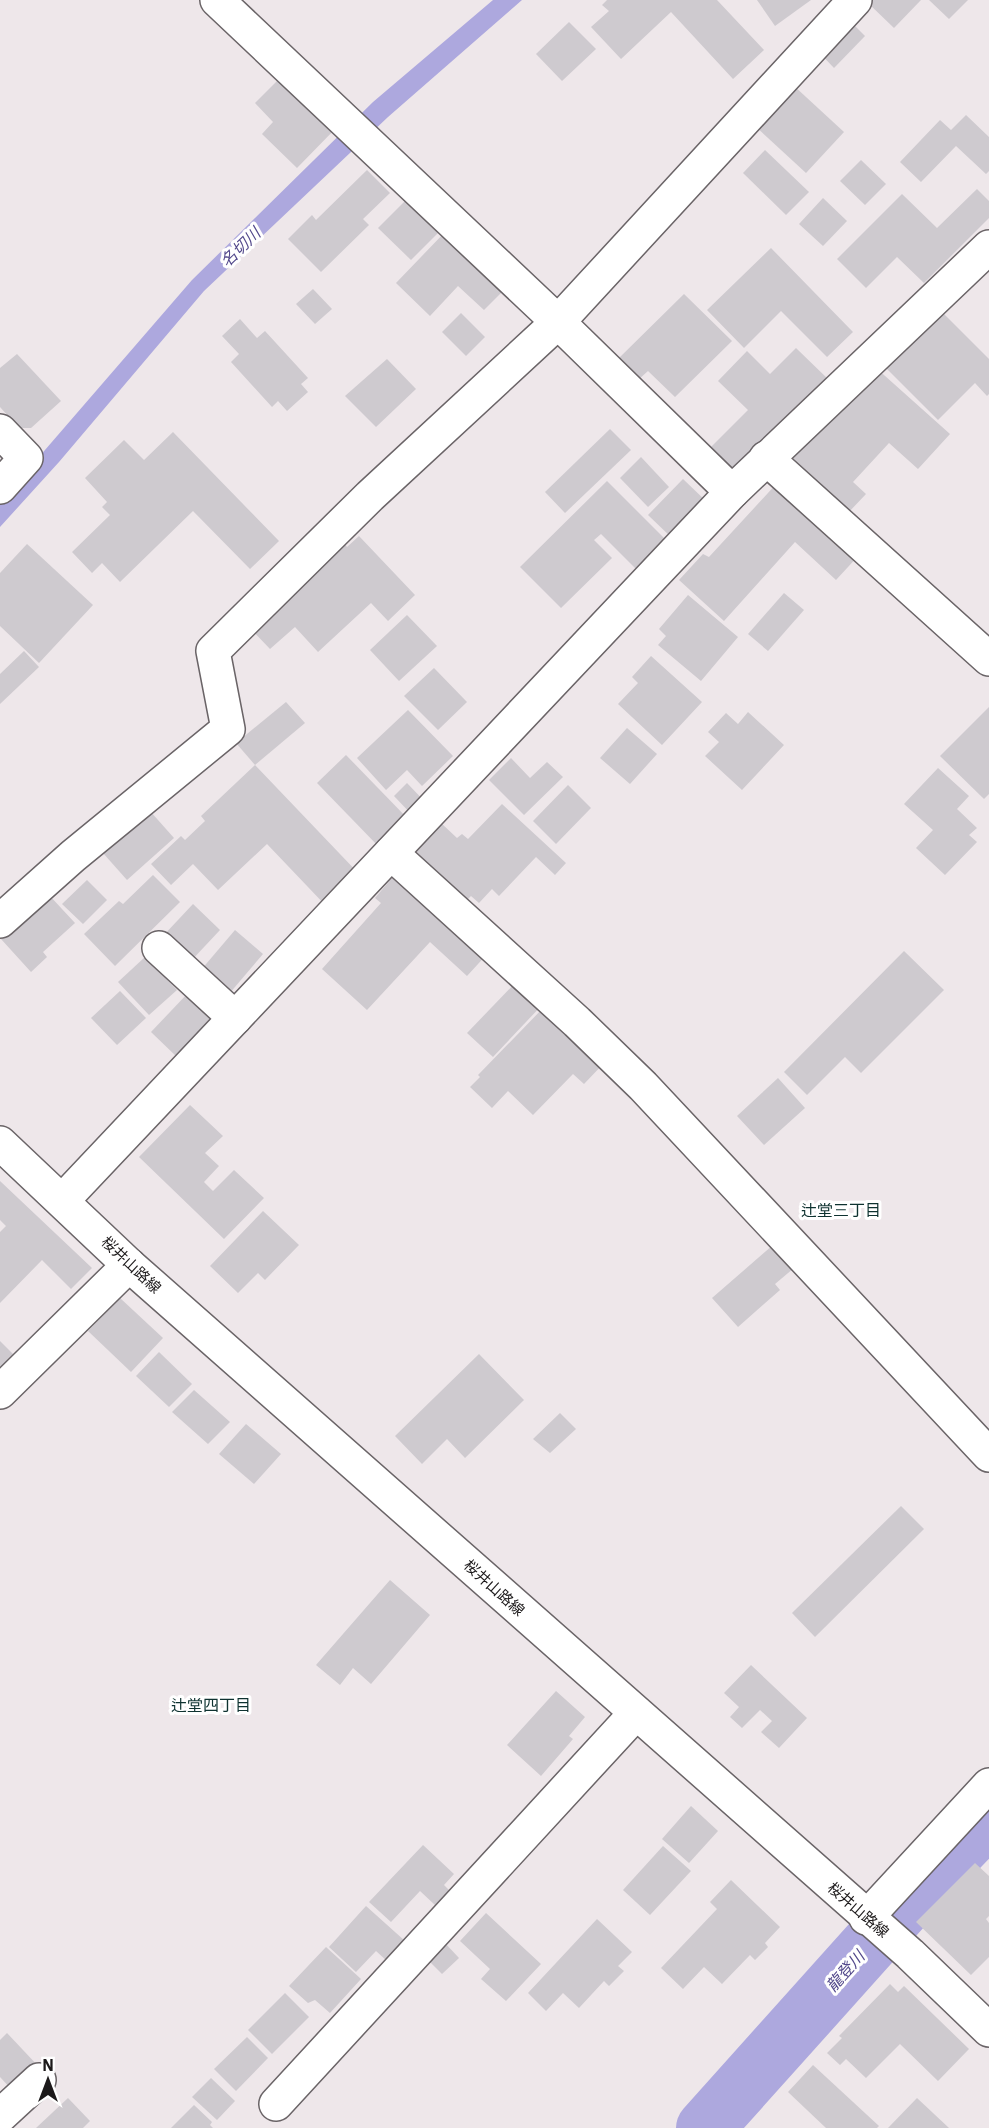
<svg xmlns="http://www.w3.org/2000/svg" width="989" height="2128" viewBox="0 0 989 2128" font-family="'IBM Plex Sans','Noto Sans JP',sans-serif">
  <rect width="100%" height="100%" fill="#eee7ea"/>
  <g fill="#ada8de">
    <polygon points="493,0 522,0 388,117 204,291 59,462 0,527 0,502 192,280 373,102"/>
    <polygon points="989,1797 989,1833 911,1922 889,1904"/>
  </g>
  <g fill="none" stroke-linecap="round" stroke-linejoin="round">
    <polyline stroke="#ada8de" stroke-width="58" points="705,2128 913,1896 989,1817"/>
  </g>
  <g fill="#cecacf">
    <polygon points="607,0 717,0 764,50 733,79 671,12 621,59 591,27 609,11 602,5"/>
    <polygon points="757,0 811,0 775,26"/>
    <polygon points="869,0 921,0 894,28 867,2"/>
    <polygon points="929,0 968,0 949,19"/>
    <polygon points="846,17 865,36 834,68 815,48"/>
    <polygon points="569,22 596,49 562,81 536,54"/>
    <polygon points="284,74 337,127 297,168 262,134 273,122 255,103"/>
    <polygon points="793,85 844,132 806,173 755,126"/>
    <polygon points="966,115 989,137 989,171 986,174 956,146 921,182 900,162 940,120 951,130"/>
    <polygon points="765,150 809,192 786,215 743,173"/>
    <polygon points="861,160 886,184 865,205 840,181"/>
    <polygon points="367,170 390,193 363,219 369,225 321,272 288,239 312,215 316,220"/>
    <polygon points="977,189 989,201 989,218 924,283 897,257 866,288 837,259 902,194 937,228"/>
    <polygon points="410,196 443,228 411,260 378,228"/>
    <polygon points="823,198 847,221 823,246 799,224"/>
    <polygon points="446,231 506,288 484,310 458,286 430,316 396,283"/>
    <polygon points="771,248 853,332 827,357 781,311 744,348 707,310"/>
    <polygon points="313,289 332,309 315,324 296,304"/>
    <polygon points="684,294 732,341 675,397 648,371 638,380 618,359"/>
    <polygon points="461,313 485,337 466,356 442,332"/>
    <polygon points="943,313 989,359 989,394 987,396 975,383 938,420 886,368"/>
    <polygon points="240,319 257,338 265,331 308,378 301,384 308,392 287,411 278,401 272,407 231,362 239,354 222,336"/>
    <polygon points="796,348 830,381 737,475 710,448 748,410 718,381 747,351 770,374"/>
    <polygon points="17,354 61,401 31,428 19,428 0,407 0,368"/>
    <polygon points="387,359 416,389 376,427 345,396"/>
    <polygon points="875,367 950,434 918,469 889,443 853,482 866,494 847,514 789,462"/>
    <polygon points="610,429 631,450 565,513 545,492"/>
    <polygon points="173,432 279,541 250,569 193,511 120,582 102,563 92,573 72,552 110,515 102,507 107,502 85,478 124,440 144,460"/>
    <polygon points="641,457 669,487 648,507 620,478"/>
    <polygon points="683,479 708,503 673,539 648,515"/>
    <polygon points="607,481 673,547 643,576 601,534 594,540 612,558 561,608 520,567"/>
    <polygon points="779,481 860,554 836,580 795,542 724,621 679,580 703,554 709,557"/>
    <polygon points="359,536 415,595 388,621 371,603 318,652 295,627 270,649 251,629 344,543 347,547"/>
    <polygon points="27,544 93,605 39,663 0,626 0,573"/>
    <polygon points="784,593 804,610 768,651 748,634"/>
    <polygon points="688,595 738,637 701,681 658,645 666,636 659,629"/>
    <polygon points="407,615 437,646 399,681 370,650"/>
    <polygon points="24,651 39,667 0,704 0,674"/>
    <polygon points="651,656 702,702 662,745 618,704 638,683 632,677"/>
    <polygon points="434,668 467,702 438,730 404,696"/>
    <polygon points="286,702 305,723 255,765 236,743"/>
    <polygon points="989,707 989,794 984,799 940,756"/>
    <polygon points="408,710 453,756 422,786 407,770 386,790 357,758"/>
    <polygon points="748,712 784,745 742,790 705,756 719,742 708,732 726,713 738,724"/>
    <polygon points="627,728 657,754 630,784 600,758"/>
    <polygon points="346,755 410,821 381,849 317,783"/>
    <polygon points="511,758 530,778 547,762 563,777 524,815 489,780"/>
    <polygon points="255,765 361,876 328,908 267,844 218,890 193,864 171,885 151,864 181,836 185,840 205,821 201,816"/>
    <polygon points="938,768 969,796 957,809 977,828 969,835 977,842 945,875 916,848 933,830 904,804"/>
    <polygon points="407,783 427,804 414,817 394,796"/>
    <polygon points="568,785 591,808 556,844 533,821"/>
    <polygon points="142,802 174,838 127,880 95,844"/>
    <polygon points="502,804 566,863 555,875 536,857 499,896 492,889 479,903 471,896 464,903 412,854 441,823 457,838 462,834 468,839"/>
    <polygon points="398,871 489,952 467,976 430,942 367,1010 322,969 381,903 375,898"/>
    <polygon points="153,875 180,902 115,966 84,934 119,901 123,904"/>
    <polygon points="87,880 107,900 83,924 62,904"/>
    <polygon points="49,895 75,923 43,952 47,957 31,972 1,939"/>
    <polygon points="193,904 220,930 190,962 163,936"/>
    <polygon points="235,930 263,954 229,994 201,970"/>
    <polygon points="904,951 944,990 861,1073 845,1057 807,1095 784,1072"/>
    <polygon points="145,957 177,990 149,1015 118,982"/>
    <polygon points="518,980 543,1004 493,1057 467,1033"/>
    <polygon points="120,991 146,1018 117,1045 91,1018"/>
    <polygon points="189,992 216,1017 178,1058 151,1032"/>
    <polygon points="547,1004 606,1061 584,1084 573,1074 533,1115 508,1091 492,1108 470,1087 480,1077 478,1075"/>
    <polygon points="778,1078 805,1108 764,1145 737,1116"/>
    <polygon points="190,1105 223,1136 205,1153 219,1166 204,1182 213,1191 234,1170 264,1198 224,1239 139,1157"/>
    <polygon points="0,1181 92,1268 71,1289 42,1260 0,1303 0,1232 6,1226 0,1220"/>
    <polygon points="263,1211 299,1245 265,1280 258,1273 238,1293 210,1266"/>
    <polygon points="773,1245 794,1268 775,1284 780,1290 738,1327 712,1298"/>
    <polygon points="120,1298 163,1338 131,1372 88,1331"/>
    <polygon points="0,1341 14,1355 0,1369"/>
    <polygon points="159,1352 192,1384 169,1407 136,1376"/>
    <polygon points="479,1354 524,1400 465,1458 447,1439 422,1464 395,1436"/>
    <polygon points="194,1390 230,1422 208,1444 172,1412"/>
    <polygon points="560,1413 576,1429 550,1453 533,1439"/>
    <polygon points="246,1424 281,1454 254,1484 219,1454"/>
    <polygon points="901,1506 924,1529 815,1637 792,1613"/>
    <polygon points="390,1580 430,1615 371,1684 353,1668 340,1685 316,1665"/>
    <polygon points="751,1665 807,1718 779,1748 761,1732 772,1721 760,1710 742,1728 730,1717 739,1707 724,1693"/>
    <polygon points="556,1691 585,1717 569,1736 573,1739 541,1776 507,1745"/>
    <polygon points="691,1806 718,1831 689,1863 662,1839"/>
    <polygon points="423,1845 454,1874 444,1885 449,1890 435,1905 420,1891 391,1922 369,1902"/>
    <polygon points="663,1846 691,1871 650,1915 623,1890"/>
    <polygon points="975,1863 989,1876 989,1916 986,1919 989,1923 989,1957 971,1975 916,1922"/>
    <polygon points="731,1880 780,1927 765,1943 768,1947 755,1960 750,1955 722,1984 704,1967 683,1989 661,1968 717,1909 710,1902"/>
    <polygon points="366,1906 405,1941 387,1961 376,1951 356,1972 329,1947"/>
    <polygon points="486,1913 541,1964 506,2001 481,1979 490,1969 460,1941"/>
    <polygon points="597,1919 632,1952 618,1966 624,1971 609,1986 604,1981 579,2008 563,1993 546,2011 528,1993"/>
    <polygon points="443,1941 459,1958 442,1974 426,1958"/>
    <polygon points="326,1947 361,1979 330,2013 315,2000 308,2003 289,1986"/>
    <polygon points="890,1984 898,1992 904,1986 969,2049 938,2081 900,2044 866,2078 846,2059 840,2065 827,2053 842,2038 839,2036"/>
    <polygon points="285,1993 309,2017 272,2054 248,2030"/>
    <polygon points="7,2033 39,2067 13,2091 0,2077 0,2040"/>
    <polygon points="247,2037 268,2058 236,2091 214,2069"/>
    <polygon points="813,2065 879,2126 877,2128 826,2128 788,2092"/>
    <polygon points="211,2078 235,2101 217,2120 192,2097"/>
    <polygon points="68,2098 90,2121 83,2128 36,2128"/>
    <polygon points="917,2098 949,2128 888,2128"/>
    <polygon points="194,2105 212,2122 210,2125 213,2128 171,2128"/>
  </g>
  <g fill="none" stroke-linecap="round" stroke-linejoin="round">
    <g stroke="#6a6467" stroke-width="36">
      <g id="street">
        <polyline points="217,0 558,322 732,492"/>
        <polyline points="0,431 26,458 0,487"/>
        <polyline points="766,458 989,659"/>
        <polyline points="391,853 577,1022 643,1086 989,1455"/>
        <polyline points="0,921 73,856 228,729 213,651 370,496 558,322 855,0"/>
        <polyline points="159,948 235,1018"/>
        <polyline points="63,1200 732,492 989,247"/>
        <polyline points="0,1392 129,1265"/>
        <polyline points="866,1918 989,1785"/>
        <polyline points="276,2104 636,1713"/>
        <polyline points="0,2116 39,2080"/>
      </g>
    </g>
    <g stroke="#6a6467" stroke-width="36">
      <polyline id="secondary" points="0,1143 129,1265 910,1954 989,2030"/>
    </g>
    <use href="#street" stroke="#fff" stroke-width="33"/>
    <use href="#secondary" stroke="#fff" stroke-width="33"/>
  </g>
  <g text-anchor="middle" stroke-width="6" stroke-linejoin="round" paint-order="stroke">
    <g font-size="15" fill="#1c191a" stroke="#fff">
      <text transform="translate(131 1265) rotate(43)" y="5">桜井山路線</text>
      <text transform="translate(494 1588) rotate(42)" y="5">桜井山路線</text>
      <text transform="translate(858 1910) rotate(41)" y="5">桜井山路線</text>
    </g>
    <g font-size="16" font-style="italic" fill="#52488b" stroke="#fff">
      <text transform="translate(240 247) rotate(-44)" y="6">名切川</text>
      <text transform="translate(845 1971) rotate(-48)" y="6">龍登川</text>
    </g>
    <g font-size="16" fill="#0e3230" stroke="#fff">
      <text x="841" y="1216">辻堂三丁目</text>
      <text x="211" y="1711">辻堂四丁目</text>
    </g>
  </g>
  <g transform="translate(48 2080)" stroke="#ffffff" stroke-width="4.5" paint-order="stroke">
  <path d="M0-4.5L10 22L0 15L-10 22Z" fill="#1c191a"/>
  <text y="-9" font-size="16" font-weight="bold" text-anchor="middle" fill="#1c191a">N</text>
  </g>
</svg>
